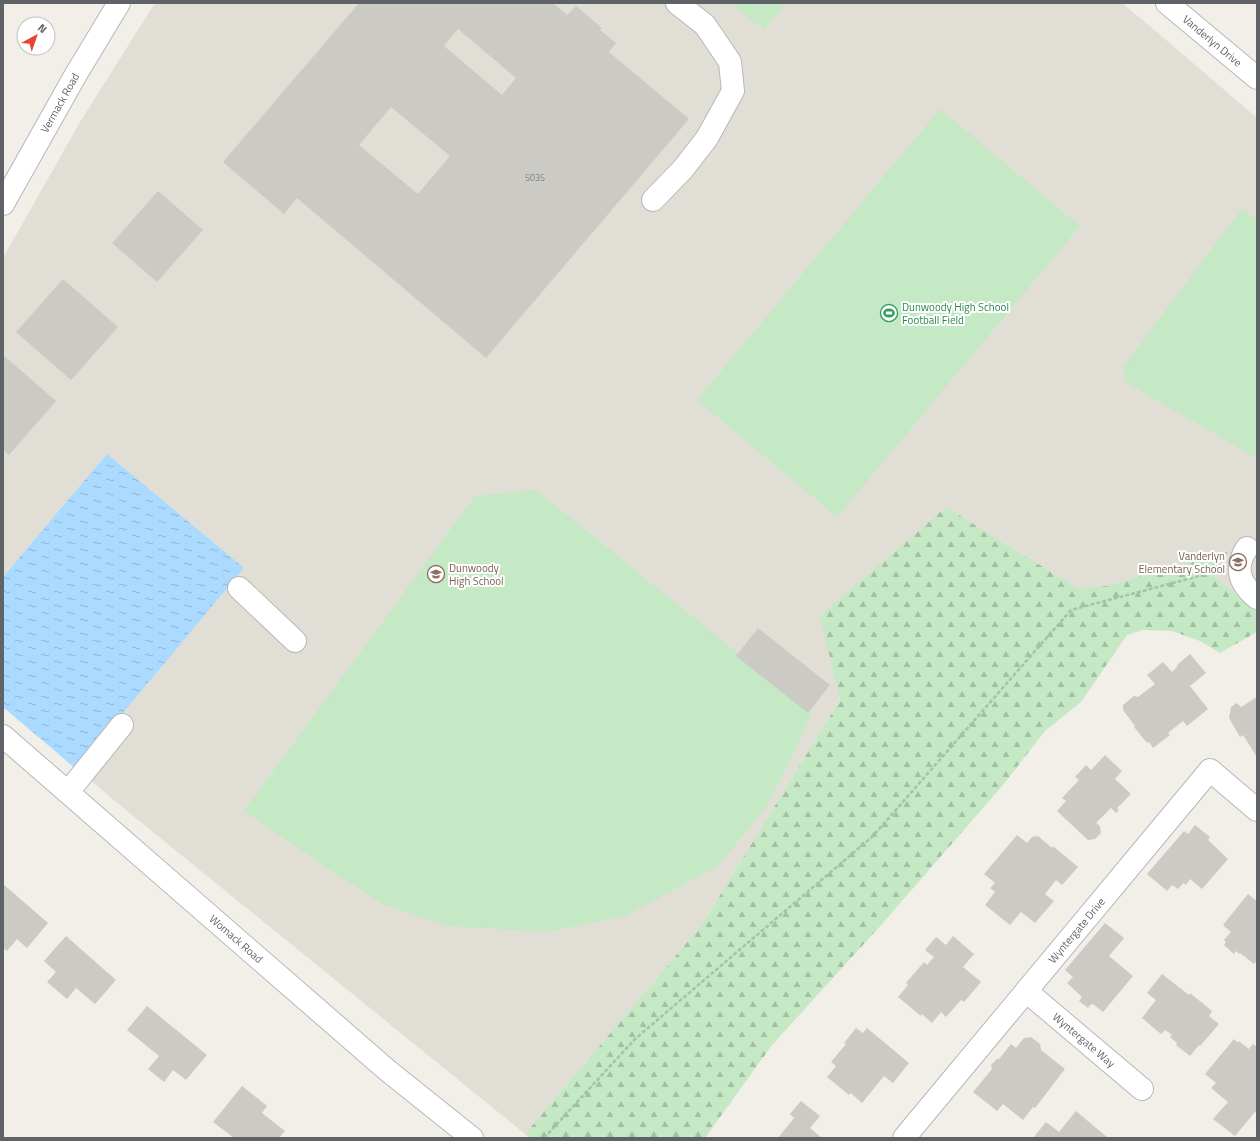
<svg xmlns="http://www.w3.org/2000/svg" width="1260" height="1141" viewBox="0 0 1260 1141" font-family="'Titillium Web',sans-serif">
  <defs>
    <pattern id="forest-firs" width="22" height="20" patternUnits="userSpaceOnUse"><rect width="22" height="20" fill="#c5e8c5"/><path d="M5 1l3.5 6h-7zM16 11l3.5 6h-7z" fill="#a3c0a4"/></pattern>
    <pattern id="water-ripples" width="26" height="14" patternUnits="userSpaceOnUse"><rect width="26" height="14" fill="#aadaff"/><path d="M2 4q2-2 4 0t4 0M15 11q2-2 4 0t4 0" fill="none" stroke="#8eb4d2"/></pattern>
  </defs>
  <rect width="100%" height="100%" fill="#f1efe8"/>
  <polygon fill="#e1ded6" points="155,3 1122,3 1158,33 1257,118 1257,611 1210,573 1228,551 1107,587 1079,589 946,507 821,616 840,700 701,926 525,1134 116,802 3,705 3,258 80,122"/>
  <polygon fill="url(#forest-firs)" points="946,507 1079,589 1107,586 1229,551 1210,573 1257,611 1257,632 1220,653 1200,641 1172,631 1142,630 1127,635 1081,702 1045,731 1003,785 882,924 772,1045 705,1138 529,1138 525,1134 701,926 840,700 820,616"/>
  <g fill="#c5e8c5">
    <polygon points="737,3 786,3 764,30 734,6"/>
    <polygon points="940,109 1080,226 837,517 697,400"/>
    <polygon points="1242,209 1257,219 1257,458 1125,382 1123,367"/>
    <polygon points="536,490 812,713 793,755 767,806 718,866 625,916 547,932 448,926 383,904 336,874 244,811 475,496"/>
  </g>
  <polygon fill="url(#water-ripples)" points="107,454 244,568 76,769 3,707 3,577"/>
  <g fill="#cccac5" fill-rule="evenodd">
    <path d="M359 3H553L567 15 576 6 602 28 600 30 616 43 609 52 689 119 486 358 297 198 284 214 223 162ZM458 29 516 78 502 95 444 46ZM391 107 450 156 418 194 359 145Z"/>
    <polygon points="158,191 203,230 157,282 112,243"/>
    <polygon points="63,279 118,327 71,380 16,332"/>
    <polygon points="3,355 56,401 9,455 3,450"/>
    <polygon points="758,628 830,685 808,713 736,656"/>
    <polygon points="1190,654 1206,673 1190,686 1208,709 1187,726 1183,721 1168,733 1170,735 1153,748 1149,742 1147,743 1134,727 1135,726 1123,710 1123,705 1134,696 1138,697 1155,684 1147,675 1163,662 1172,672 1178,666 1177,665"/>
    <polygon points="1257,697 1257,757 1243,735 1240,737 1229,718 1231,707 1237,703 1241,707"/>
    <polygon points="1105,755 1122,771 1115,779 1131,794 1117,808 1119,810 1116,813 1111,808 1096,823 1100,826 1101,833 1095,839 1088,840 1057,811 1066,801 1062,798 1079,780 1075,777 1086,765 1091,770"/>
    <polygon points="1195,825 1210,837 1208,840 1228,859 1202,889 1190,879 1186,885 1183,883 1178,889 1172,885 1167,891 1147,874 1184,831 1188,834"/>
    <polygon points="1017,835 1027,843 1032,837 1038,836 1052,848 1053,846 1078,867 1062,885 1056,880 1045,894 1054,901 1035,923 1021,912 1010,925 985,905 995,892 990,888 995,883 984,874"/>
    <polygon points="3,884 48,923 27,948 17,939 7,951 3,948"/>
    <polygon points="1248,894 1257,901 1257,964 1255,962 1254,964 1240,953 1239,954 1236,951 1234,954 1224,945 1226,942 1224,940 1231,932 1223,925"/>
    <polygon points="1105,923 1124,938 1109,956 1133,976 1103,1012 1093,1004 1092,1005 1091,1004 1088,1008 1079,1001 1082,997 1067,983 1073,977 1065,970"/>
    <polygon points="66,936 116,980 95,1004 76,988 67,999 47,982 56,972 44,961"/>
    <polygon points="953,936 974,954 963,967 981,982 964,1002 961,1000 946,1017 941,1012 932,1023 922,1014 921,1016 898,997 908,985 906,983 924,962 927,965 934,957 925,950 936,937 946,945"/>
    <polygon points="1162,974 1189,995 1190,993 1212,1011 1209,1016 1219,1024 1200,1046 1199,1045 1190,1056 1176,1045 1177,1043 1170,1037 1172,1035 1165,1030 1161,1034 1142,1018 1156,1000 1147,993"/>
    <polygon points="147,1006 207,1055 186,1080 173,1070 164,1082 148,1069 159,1056 127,1030"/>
    <polygon points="856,1028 863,1033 867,1028 909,1063 893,1083 884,1076 862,1103 851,1093 849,1095 827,1077 836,1066 831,1062 846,1044 844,1043"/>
    <polygon points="1031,1037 1040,1044 1041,1050 1065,1069 1035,1108 1033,1107 1023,1120 1003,1104 997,1111 973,1092 992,1069 991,1065 997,1059 999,1059 1011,1044 1016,1048 1024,1038"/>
    <polygon points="1234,1039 1237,1042 1240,1042 1249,1049 1253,1044 1257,1047 1257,1113 1255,1112 1235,1136 1213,1119 1228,1102 1211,1088 1216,1083 1205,1074"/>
    <polygon points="242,1086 267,1106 262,1113 285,1131 279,1138 234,1138 213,1122"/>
    <polygon points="801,1101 820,1116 810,1128 822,1138 778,1138 794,1118 790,1114"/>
    <polygon points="1076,1111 1108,1138 1033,1138 1046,1122 1059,1132"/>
  </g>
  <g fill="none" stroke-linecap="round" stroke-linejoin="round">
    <g stroke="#b5b8bc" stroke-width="24">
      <g id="minor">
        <path id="s1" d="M1167 3 1257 78"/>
        <polyline points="653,200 683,169 707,138 733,91 730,62 705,25 677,3"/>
        <path id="s2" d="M3 204 75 76 119 3"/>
        <path d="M1247 548C1234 568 1239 583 1257 598"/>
        <polyline points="239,588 295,641"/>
        <path id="s3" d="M3 736 387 1070 472 1138"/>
        <polyline points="68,792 122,725"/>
        <path id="s4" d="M1026 991 1142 1089"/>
        <path id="s5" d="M904 1138 1210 770 1257 810"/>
      </g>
    </g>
    <polyline stroke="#9cc7a9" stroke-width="2.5" stroke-dasharray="4 2" stroke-linecap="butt" points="544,1138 635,1039 873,836 1071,610 1218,571"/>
    <use href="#minor" stroke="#fff" stroke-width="22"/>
  </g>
  <defs>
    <g id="stadium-ring" transform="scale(0.9)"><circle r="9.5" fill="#fff" stroke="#2e9e5b" stroke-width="1.5"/><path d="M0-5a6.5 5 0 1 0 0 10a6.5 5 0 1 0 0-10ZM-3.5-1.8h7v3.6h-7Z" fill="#2e9e5b"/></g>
    <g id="school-ring" transform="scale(0.9)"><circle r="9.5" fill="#fff" stroke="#8d6e63" stroke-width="1.5"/><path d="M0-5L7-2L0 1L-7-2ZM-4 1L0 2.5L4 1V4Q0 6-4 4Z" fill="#8d6e63"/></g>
  </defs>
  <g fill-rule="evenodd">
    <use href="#stadium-ring" x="889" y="313"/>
    <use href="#school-ring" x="1238" y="562"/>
    <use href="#school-ring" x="436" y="574"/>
  </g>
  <g text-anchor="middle" stroke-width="4" stroke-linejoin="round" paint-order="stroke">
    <g font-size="9" fill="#7a7d7f">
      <text x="535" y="181">5035</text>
    </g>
    <g font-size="11" fill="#5f6368" stroke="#fff">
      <text dy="4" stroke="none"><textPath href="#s1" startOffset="59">Vanderlyn Drive</textPath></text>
      <text dy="4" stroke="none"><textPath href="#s2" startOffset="116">Vermack Road</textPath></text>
      <text dy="4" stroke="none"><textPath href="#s5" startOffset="270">Wyntergate Drive</textPath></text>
      <text dy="4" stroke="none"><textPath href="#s3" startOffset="309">Womack Road</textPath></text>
      <text dy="4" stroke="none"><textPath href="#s4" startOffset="76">Wyntergate Way</textPath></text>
    </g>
    <g font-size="11" fill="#27864d" stroke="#fff" text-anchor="start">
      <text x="902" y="311">Dunwoody High School<tspan x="902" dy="13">Football Field</tspan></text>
    </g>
    <g font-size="11" fill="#785e54" stroke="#fff" text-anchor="end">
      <text x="1225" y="560">Vanderlyn<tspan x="1225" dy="13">Elementary School</tspan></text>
      <text x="449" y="572" text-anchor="start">Dunwoody<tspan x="449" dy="13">High School</tspan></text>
    </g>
  </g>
  <rect width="1260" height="1141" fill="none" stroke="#5f6368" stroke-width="8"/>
  <g transform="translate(36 36) rotate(40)"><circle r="19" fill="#ffffff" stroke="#bfc1c3"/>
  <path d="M0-3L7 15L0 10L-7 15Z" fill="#ea4335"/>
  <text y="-6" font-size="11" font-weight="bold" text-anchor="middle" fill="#5f6368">N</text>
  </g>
</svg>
